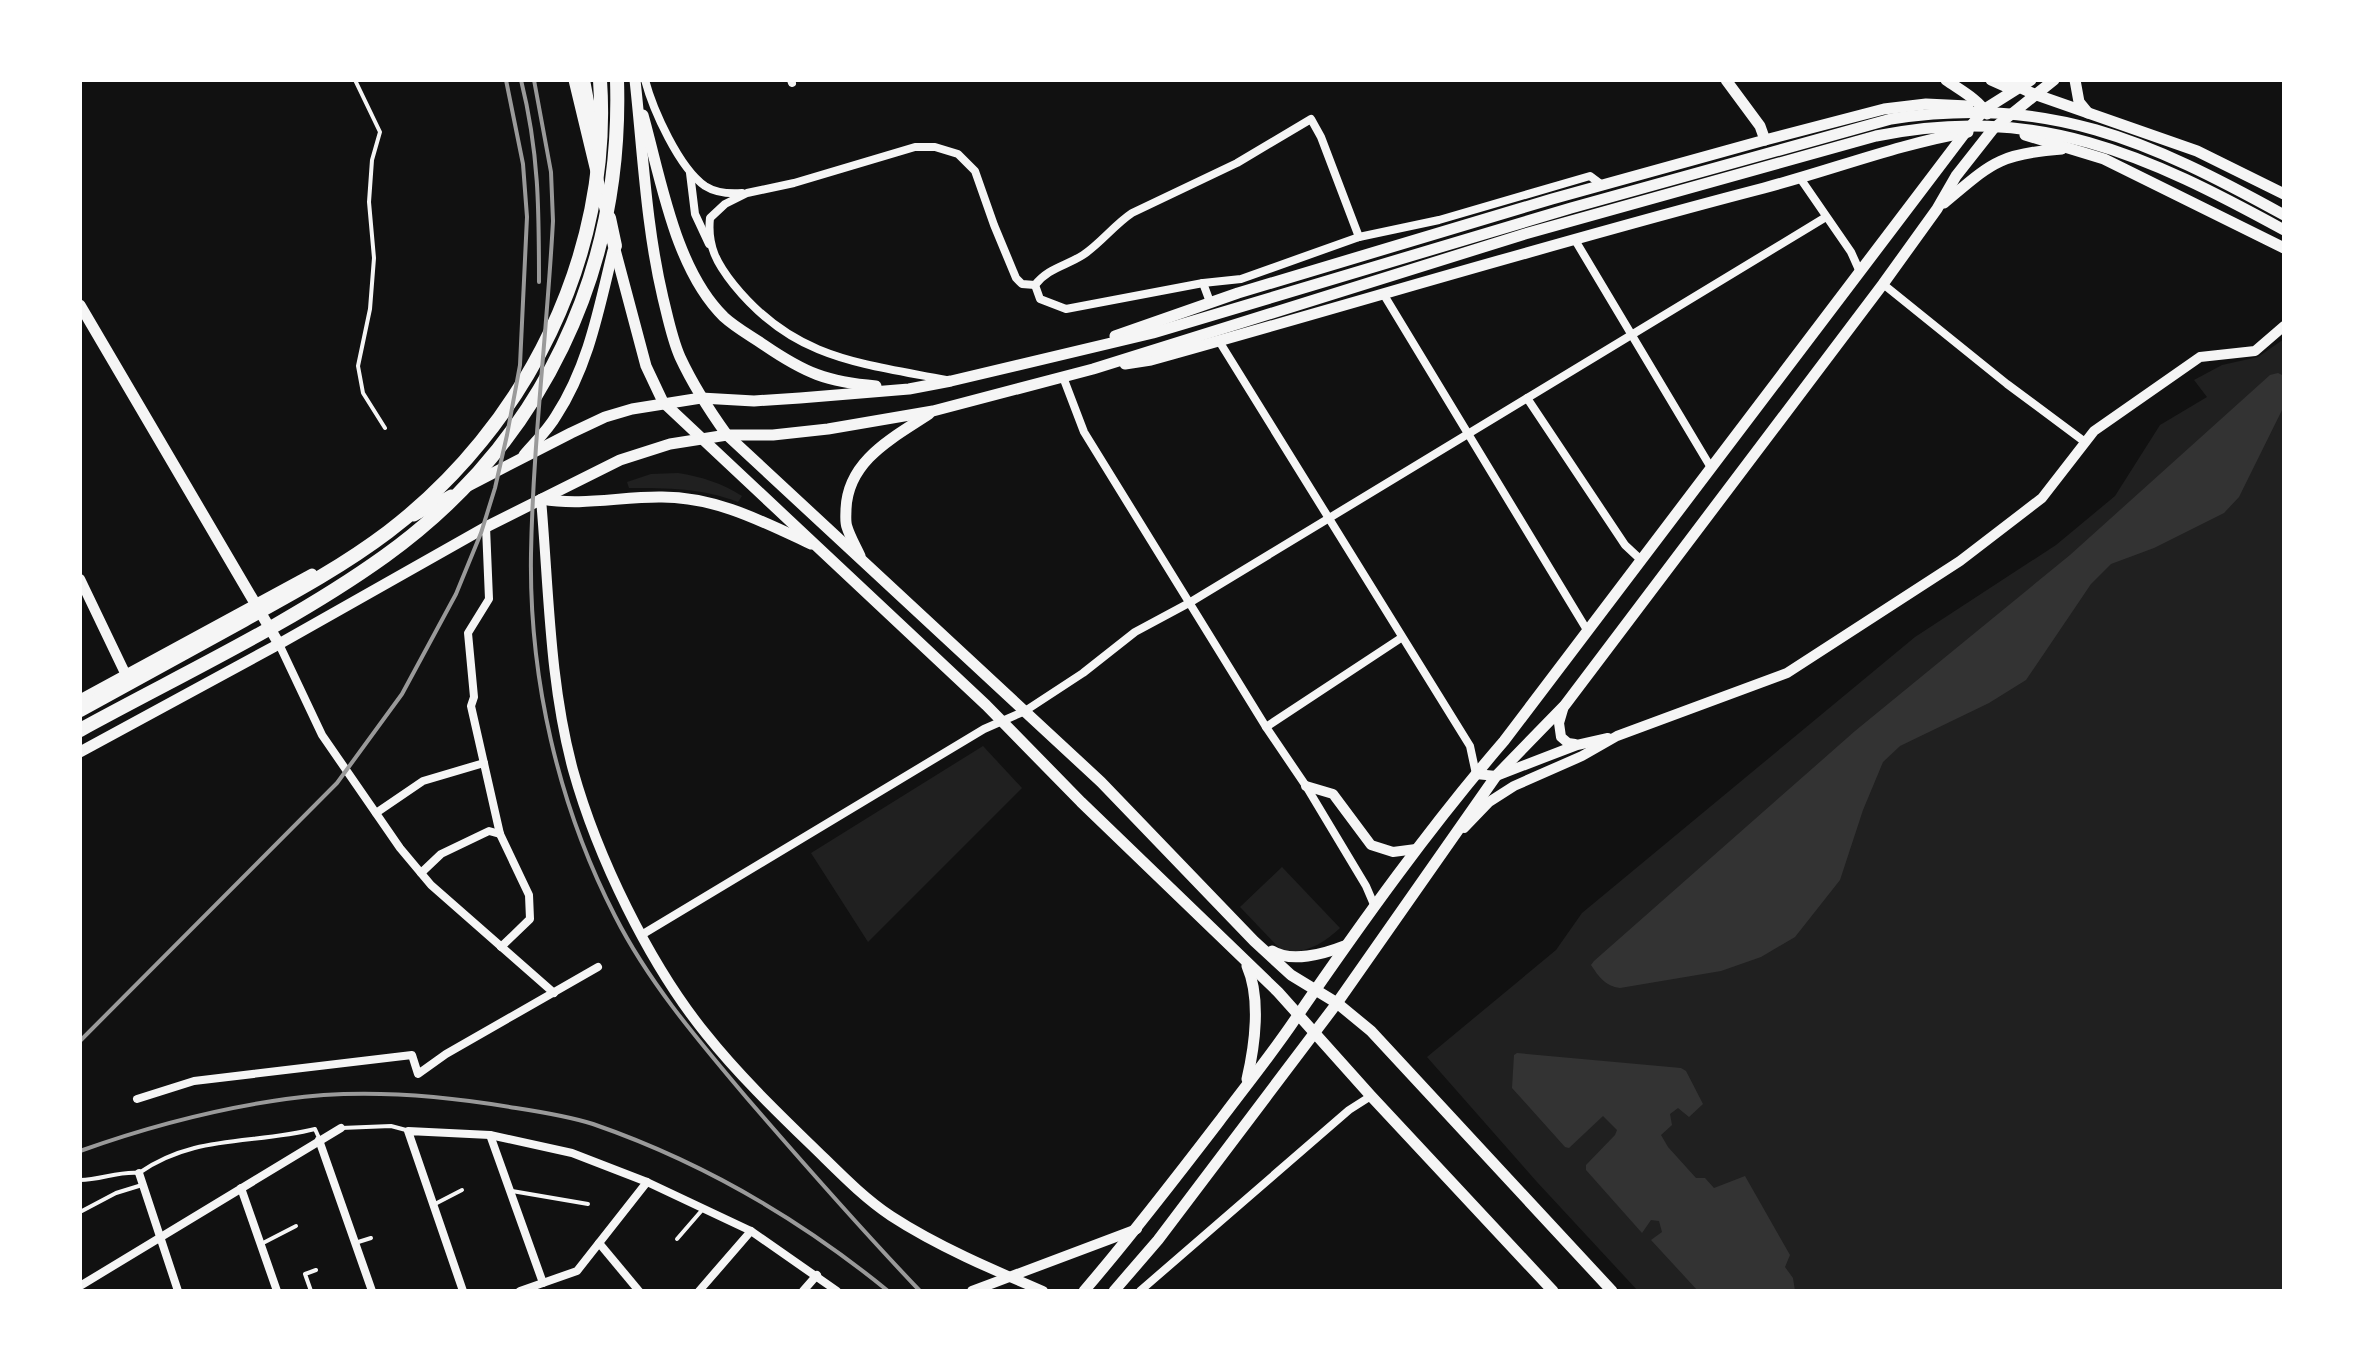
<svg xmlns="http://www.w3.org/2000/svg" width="2364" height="1371" viewBox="0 0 2364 1371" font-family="Karla,sans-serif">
  <rect width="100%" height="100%" fill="#111"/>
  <g fill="#202020">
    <polygon points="2284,339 2284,1291 1638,1291 1537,1182 1427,1057 1556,950 1582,913 1915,637 2056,545 2115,496 2160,425 2207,397 2194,380 2222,365 2258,357"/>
    <path d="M678 473C702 477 722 483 742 496L738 502C702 488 668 488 629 488L627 482 651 474Z"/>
    <polygon points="983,746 1022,788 868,942 811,853"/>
    <path d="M1282 867 1340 928C1324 943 1302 957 1280 949L1240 907Z"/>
  </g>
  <g fill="#333">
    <path d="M2278 373 2284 376V406L2239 497 2224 513 2154 548 2111 564 2091 584 2026 680 1989 703 1900 746 1883 762 1863 810 1840 880 1795 937 1761 957 1721 971 1620 988C1605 986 1599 977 1591 965L1594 961 1855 731 2070 555 2270 375Z"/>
    <polygon points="1517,1053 1681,1068 1686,1071 1703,1104 1689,1117 1678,1108 1670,1114 1672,1125 1661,1135 1668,1147 1696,1178 1705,1178 1714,1188 1745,1176 1790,1255 1785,1267 1793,1278 1795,1291 1698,1291 1651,1240 1662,1232 1659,1221 1651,1220 1642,1233 1586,1170 1586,1165 1615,1135 1617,1130 1603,1116 1569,1148 1565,1147 1512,1088 1514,1055"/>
  </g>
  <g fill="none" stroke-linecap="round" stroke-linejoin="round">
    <g stroke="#f5f5f5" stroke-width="4">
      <polyline points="355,80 380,132 372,160 369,202 374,258 370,309 358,366 363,393 385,428"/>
      <polyline points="341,1128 391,1126 406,1130"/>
      <path d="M80 1180C101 1180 118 1171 139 1173 195 1134 251 1145 315 1129L319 1138"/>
      <polyline points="512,1191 588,1204"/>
      <polyline points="433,1205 462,1190"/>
      <polyline points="80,1212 116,1193 142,1185"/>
      <polyline points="677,1239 703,1209"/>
      <polyline points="263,1243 296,1226"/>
      <polyline points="355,1243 371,1238"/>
      <polyline points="311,1291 305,1274 316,1270"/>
    </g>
    <g stroke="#f5f5f5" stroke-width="8">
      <path d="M645 80C653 110 679 168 705 186 716 193 729 194 742 193"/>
      <polyline points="791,80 792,83"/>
      <polyline points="690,173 695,214 709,244"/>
      <polyline points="1800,178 1851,252 1860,272"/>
      <polyline points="1575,240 1710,466"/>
      <polyline points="1203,283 1241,279 1359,237 1439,220 1590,176 1602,185"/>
      <polyline points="1883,284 2007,384 2085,442"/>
      <path d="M1035 285C1048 268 1066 266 1083 255 1101 243 1114 225 1132 213L1237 163 1311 119 1321 137 1359 237"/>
      <polyline points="1035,285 1040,299 1066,309 1203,283 1210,302"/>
      <polyline points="1384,295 1587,630"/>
      <polyline points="1219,341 1470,746 1476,774"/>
      <polyline points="1063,377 1084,432 1266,727 1306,786 1366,886 1375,907"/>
      <path d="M946 380C859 363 794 359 734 285 717 264 707 246 710 218L725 204 747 193 794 183 915 147H935L958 154 975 171 994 225 1016 278 1022 284 1035 285"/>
      <polyline points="1527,398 1625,545 1640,559"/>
      <polyline points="486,527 489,599 468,633 474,697 471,706 500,834 529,895 530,919 501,947"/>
      <polyline points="279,644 322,735 400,848 431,885 554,993"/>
      <polyline points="1266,727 1401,638"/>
      <polyline points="376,813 423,781 484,763"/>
      <polyline points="421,873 441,854 489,831 500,834"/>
      <polyline points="643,934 984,729 1025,711 1083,673 1135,632 1189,603 1826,217"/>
      <polyline points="137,1099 194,1081 412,1055 418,1074 446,1054 598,967"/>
      <polyline points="490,1135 543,1283"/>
      <polyline points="319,1140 372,1291"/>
      <polyline points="139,1173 178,1291"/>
      <polyline points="241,1188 277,1291"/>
      <polyline points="599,1243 639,1291"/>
      <polyline points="80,1286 341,1128"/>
      <polyline points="463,1291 408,1131 490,1135 572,1153 647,1182 751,1231 837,1291"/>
      <polyline points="520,1291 577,1271 647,1182"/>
      <polyline points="699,1291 751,1231"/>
      <polyline points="803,1291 817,1275"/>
      <polyline points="1140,1291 1349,1110 1371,1096"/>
    </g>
    <g stroke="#f5f5f5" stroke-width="10">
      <path d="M541 499C549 590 549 681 573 770 597 856 649 964 706 1034 737 1073 774 1109 810 1144 836 1169 861 1196 891 1216 937 1246 993 1270 1043 1291"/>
      <polyline points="80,579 126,675"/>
      <polyline points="1564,706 1559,723 1561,737 1568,743 1575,744"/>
      <polyline points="1476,774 1496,776 1577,745 1608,738"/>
      <polyline points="1306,786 1333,794 1371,845 1393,852 1416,849"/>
      <polyline points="1464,828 1489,802 1514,786 1582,756 1617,736 1787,673 1960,561 2042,498 2094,431 2200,357 2255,351 2284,326"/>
      <polyline points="972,1291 1137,1229"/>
    </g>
    <g stroke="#f5f5f5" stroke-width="11">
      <polyline points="574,80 605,209"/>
      <path d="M635 80C643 153 646 226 663 298 668 318 672 339 680 357 693 385 709 410 727 435L1101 782 1254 941 1291 975 1337 1003 1371 1031 1612 1291"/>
      <polyline points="1726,80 1760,126 1765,140"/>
      <path d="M1946 80C1960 90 1978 99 1987 114"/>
      <polyline points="1991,80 2009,88"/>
      <polyline points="2004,80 2034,94 2197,151 2284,194"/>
      <polyline points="2075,80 2079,102 2088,113"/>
      <path d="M643 115C661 179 675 269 724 317 736 328 751 336 764 345 805 373 827 382 876 386"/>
      <polyline points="2025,135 2104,159 2284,248"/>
      <path d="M1944 203C1991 164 1997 154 2062 149"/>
      <polyline points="613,242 646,366 663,402 986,705 1081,802 1278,992 1371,1096 1553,1291"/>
      <polyline points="80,305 279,644"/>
      <polyline points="1115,336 1238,293 1552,199 1765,140 1884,109 1926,104 1968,106"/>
      <path d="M1125 364 1151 360C1356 303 1559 241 1764 188 1832 170 1899 144 1968 132"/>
      <path d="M524 455C535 442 548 430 556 416 589 365 599 308 613 251"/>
      <path d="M466 487 571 433 605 417 632 409 701 398 754 401 800 398 909 389 951 381 1153 333 1571 208 1891 119C2049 95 2148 140 2284 215"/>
      <path d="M542 499C581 506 619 497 659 497 714 496 762 521 811 544"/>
      <polyline points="414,516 451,495"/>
      <path d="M860 556C856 547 850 537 847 527 845 522 846 515 846 509 848 460 893 438 929 414"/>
      <polyline points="80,700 312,574"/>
      <path d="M80 752 279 644 486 527 620 460 670 444 727 435H773L828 429 933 411 1093 369 1525 234 1876 136C2036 103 2147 155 2284 230"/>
      <path d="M1272 951C1291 963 1324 954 1344 946"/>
      <path d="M1247 966C1261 998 1255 1045 1247 1079"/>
      <path d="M1084 1291C1133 1234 1178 1175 1224 1115 1248 1083 1274 1051 1296 1018 1362 922 1429 828 1504 741L1965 133 1985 109 2031 80"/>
      <polyline points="1114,1291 1158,1240 1337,1003 1496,776 1565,705 1883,284 1937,209 1956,176 1993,129 2054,80"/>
    </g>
    <g stroke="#f5f5f5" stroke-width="14">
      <polyline points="583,80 594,139"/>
      <polyline points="609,218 615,246"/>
      <path d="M80 710C135 680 189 650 244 620 293 593 343 566 388 532 526 427 612 255 600 80"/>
      <path d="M80 730C182 674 290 624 385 556 542 443 623 271 617 80"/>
    </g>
    <g stroke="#9a9a9a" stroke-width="4">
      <path d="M521 80C539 152 539 210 539 282"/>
      <path d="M534 80 551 172 553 221C547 332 533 443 531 554 529 678 558 805 615 916 649 983 698 1040 746 1097 803 1163 860 1228 920 1291"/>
      <polyline points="80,1041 337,783 402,694 456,594 481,533 495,488 507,435 520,365 527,217 523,164 506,80"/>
      <path d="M80 1151C147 1127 215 1109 286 1099 362 1088 440 1095 516 1108 542 1112 568 1116 593 1124 700 1161 800 1219 888 1291"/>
    </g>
  </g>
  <rect width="2364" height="1371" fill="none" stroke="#ffffff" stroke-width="164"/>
</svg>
